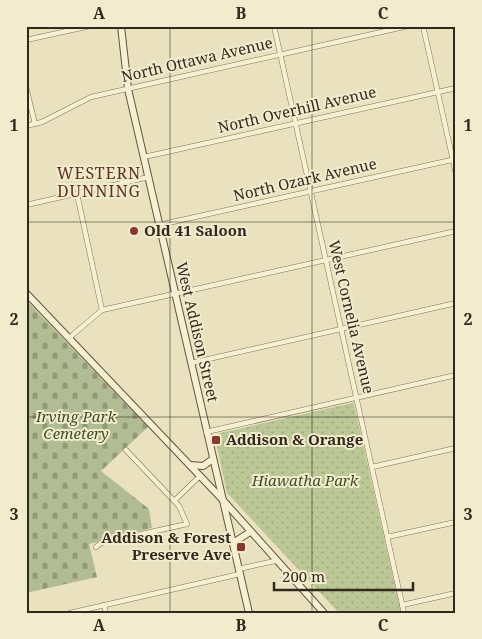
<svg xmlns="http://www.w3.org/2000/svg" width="482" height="639" viewBox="0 0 482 639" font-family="'Noto Serif',serif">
  <defs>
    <pattern id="cemetery-stones" width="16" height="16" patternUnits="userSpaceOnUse" patternTransform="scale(1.25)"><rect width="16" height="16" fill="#b2bc93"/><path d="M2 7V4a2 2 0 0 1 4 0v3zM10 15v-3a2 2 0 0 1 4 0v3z" fill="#919977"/></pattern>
    <pattern id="park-dots" width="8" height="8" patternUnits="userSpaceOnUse" patternTransform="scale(1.25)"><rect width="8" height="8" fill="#bbc794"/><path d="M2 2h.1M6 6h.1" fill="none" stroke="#a1ab7f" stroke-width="1.8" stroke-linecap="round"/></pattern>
  </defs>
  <rect width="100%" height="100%" fill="#eae2bf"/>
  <polygon fill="url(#cemetery-stones)" points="26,300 148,427 101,471 149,509 152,528 89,544 97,577 26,593"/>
  <polygon fill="url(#park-dots)" points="352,403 354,404 401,613 339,613 227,493 215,437 216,434"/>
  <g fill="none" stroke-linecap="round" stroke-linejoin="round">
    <g stroke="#827359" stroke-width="5.5">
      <g id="street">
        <polyline points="274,26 404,613"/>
        <polyline points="423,26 456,174"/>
        <polyline points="26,40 90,26"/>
        <polyline points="26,87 35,124"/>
        <polyline points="26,126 42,122 91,97 408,26"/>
        <polyline points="144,157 456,88"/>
        <polyline points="77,194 102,310"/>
        <polyline points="26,205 149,177"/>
        <polyline points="159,225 456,159"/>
        <polyline points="69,338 102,310 456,231"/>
        <polyline points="191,363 456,303"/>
        <polyline points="206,432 456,375"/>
        <polyline points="372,467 456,448"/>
        <polyline points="175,500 200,476"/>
        <polyline points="387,537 456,522"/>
        <polyline points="96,547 101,543 187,524 179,506 126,450"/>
        <polyline points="238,569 275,561"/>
        <polyline points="104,605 106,613"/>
        <polyline points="402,605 456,593"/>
        <polyline points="70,613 240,574"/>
      </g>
    </g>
    <g stroke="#63543c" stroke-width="8">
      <g id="secondary">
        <polyline points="121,26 128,89 249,613"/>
        <polyline points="26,293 221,498 324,613"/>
        <polyline points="190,465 203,466 213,459"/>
        <polyline points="234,548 236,541 250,532"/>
      </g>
    </g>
    <use href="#street" stroke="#f6efd1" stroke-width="4.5"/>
    <use href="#secondary" stroke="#f6efd1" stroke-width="6"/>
  </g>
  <path fill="none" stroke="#32291c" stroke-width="1" stroke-opacity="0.55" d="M170 26V613M312 26V613M26 222H456M26 417H456"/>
  <g fill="#8c372d" stroke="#f2ecce" stroke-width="2">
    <circle cx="134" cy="231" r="5"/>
    <rect x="211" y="435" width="10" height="10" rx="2.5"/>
    <rect x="236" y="542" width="10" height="10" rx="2.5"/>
  </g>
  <g text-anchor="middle" stroke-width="4" stroke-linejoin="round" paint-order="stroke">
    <g font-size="15" fill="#32291c" stroke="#f2ecce">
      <text transform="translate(197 60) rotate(-13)" y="5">North Ottawa Avenue</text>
      <text transform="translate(297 110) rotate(-13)" y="5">North Overhill Avenue</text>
      <text transform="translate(305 180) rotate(-13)" y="5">North Ozark Avenue</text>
      <text transform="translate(351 317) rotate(77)" y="5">West Cornelia Avenue</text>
      <text transform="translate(197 332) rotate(77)" y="5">West Addison Street</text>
    </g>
    <g font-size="15" font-weight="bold" fill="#32291c" stroke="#f2ecce" text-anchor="start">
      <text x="144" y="236">Old 41 Saloon</text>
      <text x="226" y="445">Addison &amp; Orange</text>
      <text x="231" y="543" text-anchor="end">Addison &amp; Forest<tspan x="231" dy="17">Preserve Ave</tspan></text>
    </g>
    <g font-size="15" font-style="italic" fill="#3e4d24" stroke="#f2ecce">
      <text x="76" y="422">Irving Park<tspan x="76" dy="17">Cemetery</tspan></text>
      <text x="305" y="486">Hiawatha Park</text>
    </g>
    <g font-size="16" letter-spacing="1" fill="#5c331f" stroke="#f2ecce">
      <text x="99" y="179">WESTERN<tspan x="99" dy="18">DUNNING</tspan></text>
    </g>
  </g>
  <rect width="482" height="639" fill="none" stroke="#f2ecce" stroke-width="55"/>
  <path d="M274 582v8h139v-8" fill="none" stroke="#32291c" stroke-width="2.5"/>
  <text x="282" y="582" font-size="15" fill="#32291c" stroke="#f2ecce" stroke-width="4" paint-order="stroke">200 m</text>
  <rect x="28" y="28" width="426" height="584" fill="none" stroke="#32291c" stroke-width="2"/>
  <g font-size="16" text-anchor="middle" font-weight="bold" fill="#32291c">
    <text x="99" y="19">A</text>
    <text x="241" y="19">B</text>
    <text x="383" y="19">C</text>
    <text x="14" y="131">1</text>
    <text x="468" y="131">1</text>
    <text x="14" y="325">2</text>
    <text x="468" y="325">2</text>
    <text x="14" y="520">3</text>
    <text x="468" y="520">3</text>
    <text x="99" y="631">A</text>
    <text x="241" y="631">B</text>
    <text x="383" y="631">C</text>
  </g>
</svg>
